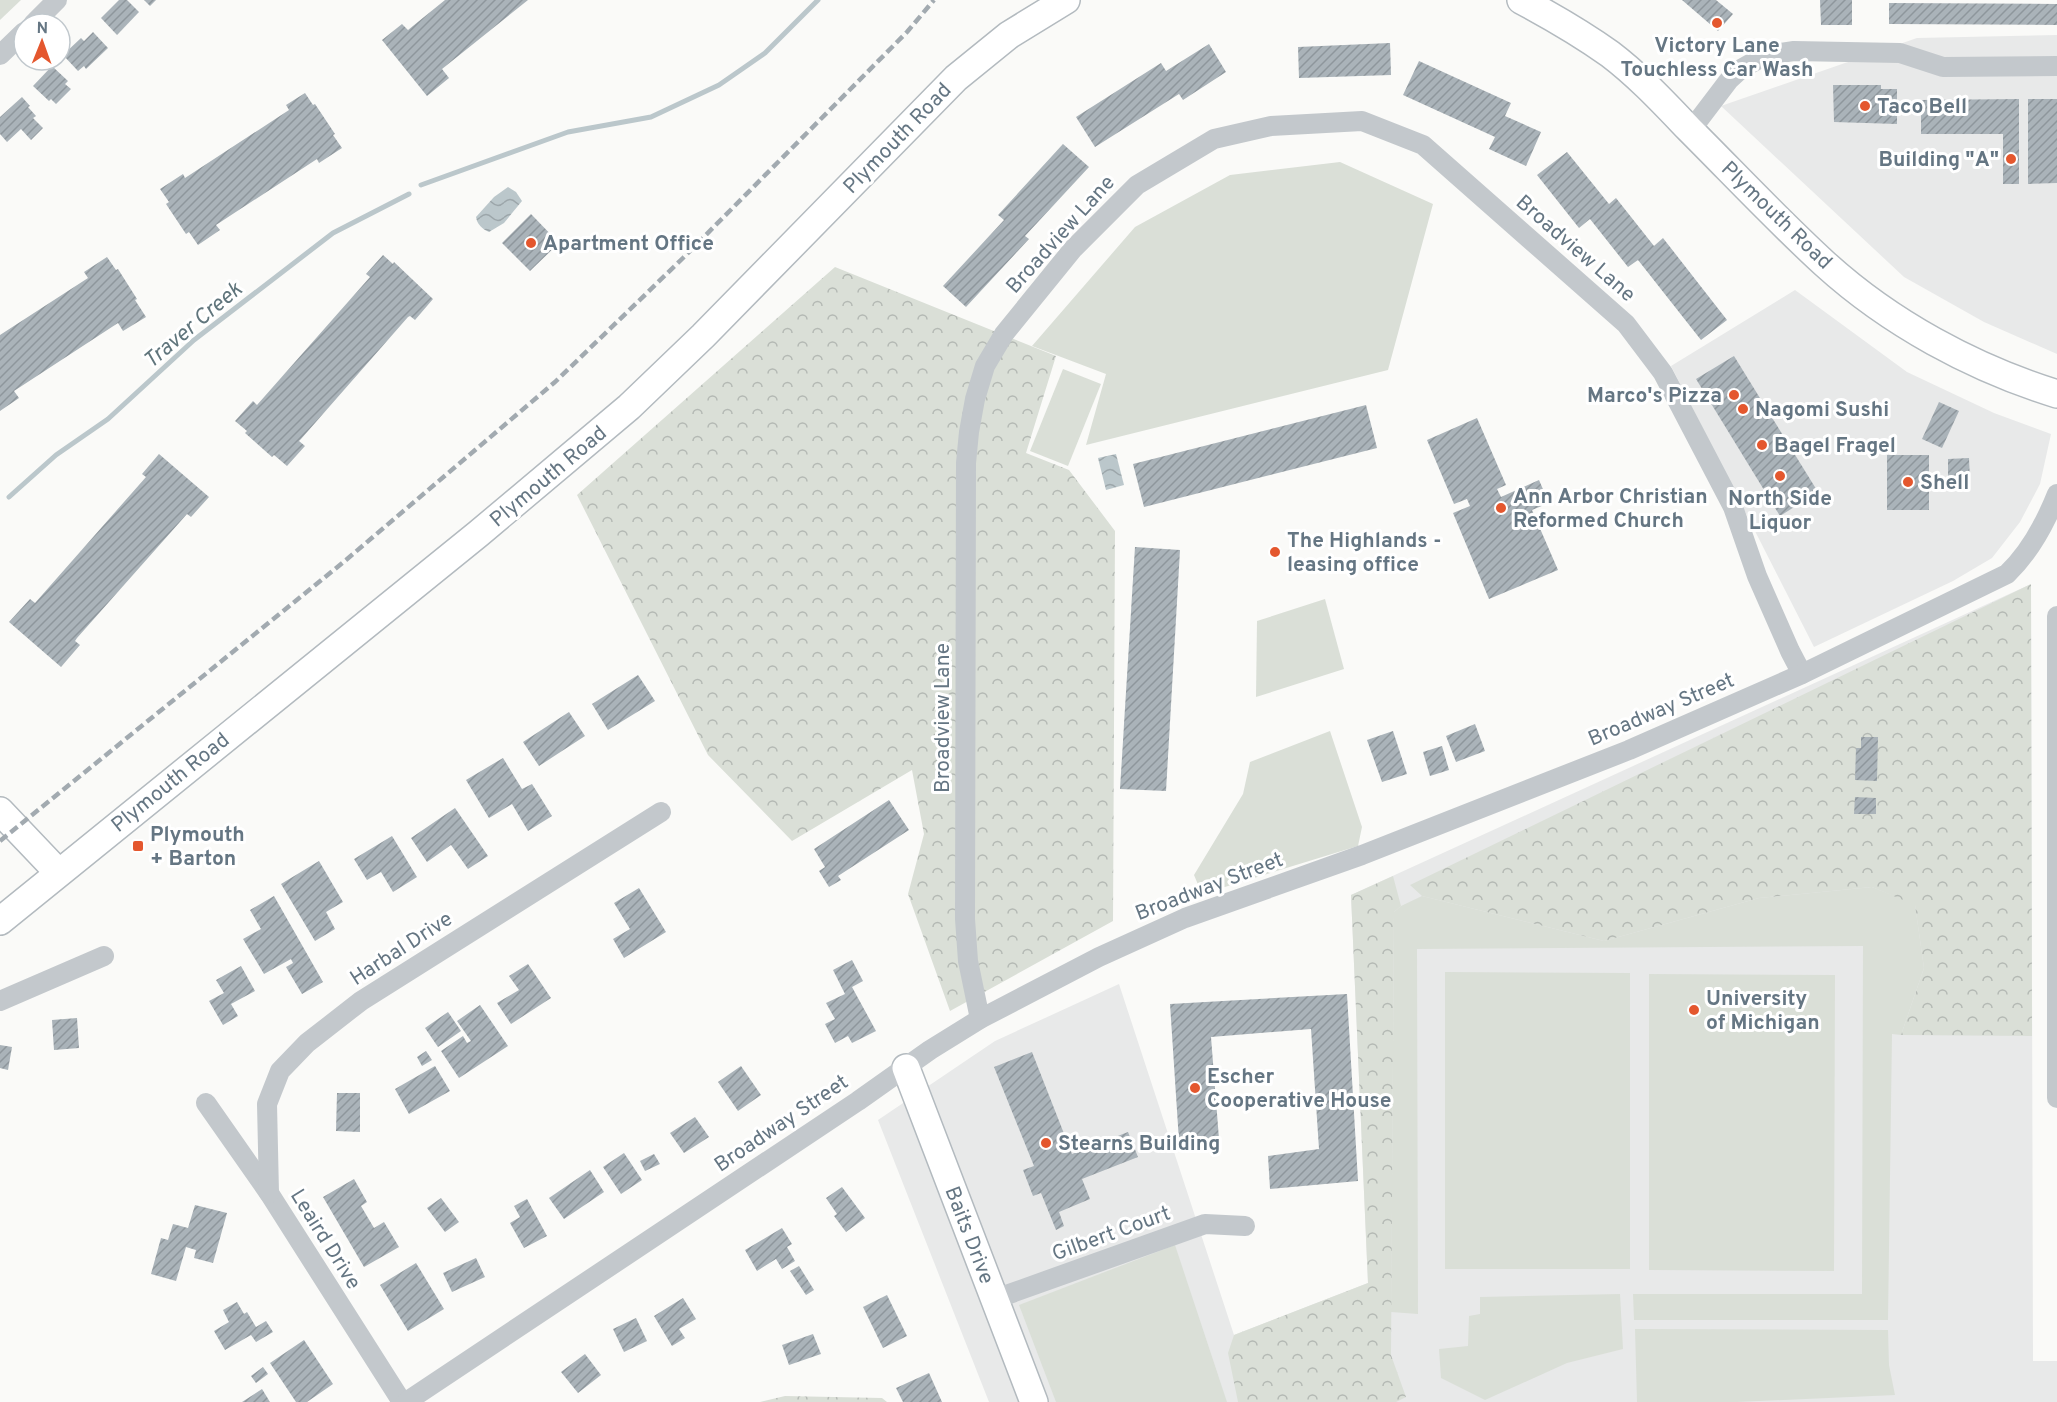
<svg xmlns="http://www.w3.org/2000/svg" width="2057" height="1402" viewBox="0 0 2057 1402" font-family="Overpass,sans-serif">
  <defs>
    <pattern id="forest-crowns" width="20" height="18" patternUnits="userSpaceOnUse" patternTransform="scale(1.5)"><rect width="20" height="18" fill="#dadfd7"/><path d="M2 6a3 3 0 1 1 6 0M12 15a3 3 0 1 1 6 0" fill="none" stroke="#b4b9b4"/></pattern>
    <pattern id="water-waves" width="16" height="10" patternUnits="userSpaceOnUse" patternTransform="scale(1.5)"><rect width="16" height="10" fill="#bbc7cb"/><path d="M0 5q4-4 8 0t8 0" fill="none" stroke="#9ca6aa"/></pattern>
    <pattern id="building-hatch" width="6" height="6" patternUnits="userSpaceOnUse" patternTransform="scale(1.5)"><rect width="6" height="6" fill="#aab3b9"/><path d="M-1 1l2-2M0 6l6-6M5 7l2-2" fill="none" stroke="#8e969c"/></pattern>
  </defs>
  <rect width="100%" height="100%" fill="#fafaf8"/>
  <g fill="#e8e9e9">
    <polygon points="2057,35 2057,354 1984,322 1904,277 1721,106 1917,38"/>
    <polygon points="1795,290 1907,372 1994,413 2051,434 2040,484 2020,522 1992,558 1953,581 1814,647 1671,366"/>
    <polygon points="2031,584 2033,1361 2057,1361 2057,1402 989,1402 878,1120 995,1041 1119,984 1234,1335 1368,1283 1351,895"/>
  </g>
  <g fill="#dadfd7">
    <polygon points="0,0 21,0 0,20"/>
    <polygon points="1340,162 1433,204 1388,370 1086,445 1106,374 1032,346 1135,227 1230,175"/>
    <polygon points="1063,369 1101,384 1068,466 1030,451"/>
    <polygon points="1325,599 1344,669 1256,697 1257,621"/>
    <polygon points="1330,731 1362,827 1358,846 1202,894 1194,875 1243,794 1250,762"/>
    <polygon points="1872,887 1915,904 1924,968 1901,1035 1892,1034 1888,1320 1634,1320 1633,1294 1862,1294 1863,946 1417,949 1418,1314 1391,1312 1394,912 1401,906 1422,896 1604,941 1759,898"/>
    <polygon points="1445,972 1630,973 1630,1269 1445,1269"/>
    <polygon points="1649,974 1835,975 1834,1271 1649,1270"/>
    <polygon points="1175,1245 1227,1402 1056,1402 1019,1305"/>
    <polygon points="1620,1294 1623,1349 1567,1363 1485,1400 1441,1378 1439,1349 1468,1346 1469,1316 1480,1314 1480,1297"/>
    <polygon points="1635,1329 1888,1330 1889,1365 1895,1395 1737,1402 1637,1402"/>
  </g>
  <g fill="url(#forest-crowns)">
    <polygon points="835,267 1056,356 1026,453 1069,470 1115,531 1113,921 950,1011 908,894 924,834 912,770 792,841 708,755 577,495"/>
    <polygon points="2031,584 2032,1036 1901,1035 1924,968 1915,905 1872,887 1759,898 1604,941 1422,896 1410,885"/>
    <polygon points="1393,876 1401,906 1394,912 1391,1355 1406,1397 1396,1402 1238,1402 1228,1353 1234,1335 1368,1283 1351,895"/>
    <polygon points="785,1396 882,1398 887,1402 760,1402"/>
  </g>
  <g fill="url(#water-waves)">
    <path d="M508 187 516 192 522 201 504 223 489 232C482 229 477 224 476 217L494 197Z"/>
    <polygon points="1116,454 1124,485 1106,490 1098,458"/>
  </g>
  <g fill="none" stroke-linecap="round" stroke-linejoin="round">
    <g stroke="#bbc7cb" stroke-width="5">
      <polyline points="421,185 568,132 651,117 719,85 765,53 818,0"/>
      <polyline points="9,497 56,455 108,419 194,340 333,233 409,194"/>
    </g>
  </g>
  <g fill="url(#building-hatch)">
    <polygon points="119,0 127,0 139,12 117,35 101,18"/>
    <polygon points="144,0 156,0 150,6"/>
    <polygon points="445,0 528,0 442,69 449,78 427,96 382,40 402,24 408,30"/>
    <polygon points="1682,0 1716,0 1733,14 1718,31"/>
    <polygon points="1820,0 1852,0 1852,25 1821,25"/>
    <polygon points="1889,3 2057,4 2057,25 1889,24"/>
    <polygon points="93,32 108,48 86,69 84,66 78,71 63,55 81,38 84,41"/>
    <polygon points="1390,43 1391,75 1299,78 1298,47"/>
    <polygon points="1209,44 1226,72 1183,100 1179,94 1095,147 1076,117 1161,63 1166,71"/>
    <polygon points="1419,61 1511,103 1505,116 1541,132 1526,166 1489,149 1495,137 1403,95"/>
    <polygon points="52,66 68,81 65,84 71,89 56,104 51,99 49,101 33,86"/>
    <polygon points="1833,85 1881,85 1881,89 1897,89 1897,124 1834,122"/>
    <polygon points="305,93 313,105 315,104 335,134 333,135 342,148 319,163 317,159 216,225 220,230 198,245 189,232 186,234 166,204 169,202 160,189 183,174 185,178 289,110 286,105"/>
    <polygon points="22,97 30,106 28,107 36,116 33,118 43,128 31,140 21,129 7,142 0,134 0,117"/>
    <polygon points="2019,99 2019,184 2003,184 2003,134 1921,134 1921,100"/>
    <polygon points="2028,99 2057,99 2057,183 2028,184"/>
    <polygon points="1063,144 1089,167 1025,236 1029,239 966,307 943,286 1004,220 998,215"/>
    <polygon points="1567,152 1609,204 1616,198 1654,246 1663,238 1727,320 1701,340 1638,260 1628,267 1590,219 1579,228 1537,175"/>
    <polygon points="531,214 559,243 530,271 502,243"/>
    <polygon points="383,255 393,264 394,262 433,299 415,320 410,316 408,317 301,439 299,441 305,446 287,466 274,455 272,457 245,433 247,431 235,421 253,401 257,405 370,277 366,274"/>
    <polygon points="107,257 116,270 118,269 137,299 135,300 146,317 123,331 118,323 14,391 19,398 0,411 0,335 88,278 84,272"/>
    <polygon points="1734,356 1818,492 1780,516 1696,379"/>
    <polygon points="1939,402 1959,411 1942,448 1922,439"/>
    <polygon points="1366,405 1377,448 1144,507 1133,464"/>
    <polygon points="1477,418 1506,485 1497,489 1501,497 1539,480 1549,503 1532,510 1558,570 1489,599 1453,513 1470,506 1467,499 1454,504 1427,440"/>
    <polygon points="159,454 209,497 191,517 187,514 77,638 75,641 80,645 61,667 9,622 30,599 35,603 146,477 142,474"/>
    <rect x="1887" y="455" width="42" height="55"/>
    <polygon points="1969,458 1970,480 1948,480 1948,459"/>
    <polygon points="1135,547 1180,550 1166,791 1120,789"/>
    <polygon points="638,675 655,701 608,730 592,704"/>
    <polygon points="569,712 585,736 539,766 523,742"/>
    <polygon points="1475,724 1485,751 1456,762 1446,736"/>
    <polygon points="1393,731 1407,774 1382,782 1367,740"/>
    <polygon points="1861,737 1878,737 1877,781 1855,780 1856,748 1861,748"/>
    <polygon points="1442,746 1449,770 1430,776 1423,752"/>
    <polygon points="503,758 522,789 532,784 552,816 528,831 512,804 489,818 466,780"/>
    <polygon points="1855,797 1876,798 1876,814 1854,814"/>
    <polygon points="889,800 909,830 838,876 841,880 829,887 819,871 825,867 814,849"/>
    <polygon points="455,808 488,856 468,869 451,845 427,862 411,838"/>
    <polygon points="392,836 417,877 393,892 381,872 367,880 354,859"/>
    <polygon points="319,861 343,902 326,912 335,929 315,941 281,884"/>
    <polygon points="639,888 666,932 624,958 613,939 630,929 614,903"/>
    <polygon points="274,896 323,982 302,994 286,967 293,963 291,959 264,974 243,939 261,929 250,910"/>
    <polygon points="852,960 863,981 852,987 876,1031 852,1043 848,1036 835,1043 825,1024 835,1019 826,1003 845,994 833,970"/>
    <polygon points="528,964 551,998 511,1024 497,1003 519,990 509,976"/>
    <polygon points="241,966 255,991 231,1004 238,1016 223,1025 209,1001 224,993 216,980"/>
    <polygon points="1347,994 1358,1181 1270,1189 1268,1156 1319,1149 1311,1029 1211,1037 1219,1139 1179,1141 1170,1004"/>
    <polygon points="480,1005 508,1046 459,1078 441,1051 463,1036 467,1043 471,1041 457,1021"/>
    <polygon points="448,1012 461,1031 438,1047 425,1028"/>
    <polygon points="77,1018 79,1048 54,1050 52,1020"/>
    <polygon points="0,1045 12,1047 8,1070 0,1068"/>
    <polygon points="426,1051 432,1060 422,1066 417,1057"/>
    <polygon points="1032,1052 1072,1154 1128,1132 1138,1157 1082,1179 1090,1199 1059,1212 1064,1226 1056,1230 1041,1193 1033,1196 1023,1170 1034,1166 994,1067"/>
    <polygon points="435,1066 450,1091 409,1114 395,1089"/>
    <polygon points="741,1066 761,1095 738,1111 718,1082"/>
    <polygon points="337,1093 360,1093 360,1132 336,1131"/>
    <polygon points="695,1117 709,1137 684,1153 670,1133"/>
    <polygon points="624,1153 642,1180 621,1194 603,1167"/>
    <polygon points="654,1154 660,1164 645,1171 640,1161"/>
    <polygon points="590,1170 604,1192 564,1219 549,1198"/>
    <polygon points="354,1179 367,1202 361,1206 374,1228 384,1222 399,1247 364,1267 323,1197"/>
    <polygon points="842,1187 865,1218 846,1232 834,1216 837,1214 826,1198"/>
    <polygon points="441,1198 459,1222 445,1232 427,1208"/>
    <polygon points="527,1199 547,1236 524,1248 510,1223 520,1217 514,1206"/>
    <polygon points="195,1205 227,1213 213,1263 194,1258 196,1250 186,1247 176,1281 151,1274 161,1238 168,1240 173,1224 188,1228"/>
    <polygon points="782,1228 792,1244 787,1247 795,1261 782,1269 776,1259 757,1271 745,1250"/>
    <polygon points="476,1258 485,1277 452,1292 443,1273"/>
    <polygon points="416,1263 444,1309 408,1331 380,1285"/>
    <polygon points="799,1266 814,1290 806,1295 790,1271"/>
    <polygon points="887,1295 907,1336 883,1348 863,1307"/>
    <polygon points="683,1298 696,1319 679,1329 685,1338 672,1346 654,1316"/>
    <polygon points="237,1302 244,1314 247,1312 256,1327 266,1321 273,1332 256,1342 251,1335 225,1350 214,1331 229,1322 223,1310"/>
    <polygon points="636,1318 647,1341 624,1352 613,1329"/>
    <polygon points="813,1334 821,1354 789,1365 782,1345"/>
    <polygon points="304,1340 333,1384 307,1402 296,1402 270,1363"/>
    <polygon points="585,1354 601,1375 578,1393 561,1372"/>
    <polygon points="263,1367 268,1374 256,1383 251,1376"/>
    <polygon points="929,1373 942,1402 903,1402 896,1388"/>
    <polygon points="262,1389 270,1402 242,1402"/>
  </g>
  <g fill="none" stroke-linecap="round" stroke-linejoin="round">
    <g stroke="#b3babf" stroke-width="30">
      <g id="secondary">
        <path d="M1521 0C1551 16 1582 34 1610 54 1639 76 1664 103 1689 129 1734 174 1778 221 1825 264 1890 323 1973 368 2057 394"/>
        <polyline points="0,811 58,872"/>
        <polyline points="0,921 478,534 629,407 703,336 956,78 1009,35 1066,0"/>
        <polyline points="906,1068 1034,1402"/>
      </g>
    </g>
    <g stroke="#c3c8cc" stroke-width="20">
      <polyline points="33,24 57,0"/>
      <polyline points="0,55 24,32"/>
      <polyline points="1691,130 1729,80 1741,69 1766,55 1794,51 1900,53 1943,67 2057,66"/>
      <polyline points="2057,616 2057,1098"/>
      <polyline points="0,1001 104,956"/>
      <polyline points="980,1019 968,961 965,919 966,463 969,432 975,399 985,366 1004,334 1073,249 1137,185 1214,139 1271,126 1362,121 1423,145 1626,324 1663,373 1733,507 1757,576 1790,651 1802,674"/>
      <polyline points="206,1103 269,1193 402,1402"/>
      <polyline points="269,1193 267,1104 280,1071 307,1043 361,1001 661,812"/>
      <polyline points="995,1299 1205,1224 1245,1226"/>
      <path d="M406 1402 858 1101 930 1050 980 1019 1099 957 1185 918 1362 855 1629 750 1802 674 2007 574C2030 552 2045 524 2057 494"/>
    </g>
    <use href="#secondary" stroke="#fff" stroke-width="27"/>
    <polyline stroke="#a2aab0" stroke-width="4.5" stroke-dasharray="9 4.5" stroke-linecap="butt" points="0,841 346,560 555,382 683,258 907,32 934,0"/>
  </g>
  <g fill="#e4572e" stroke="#fff" stroke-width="2">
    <circle cx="1717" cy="23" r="6"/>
    <circle cx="1865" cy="106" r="6"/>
    <circle cx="2011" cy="159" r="6"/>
    <circle cx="531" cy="243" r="6"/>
    <circle cx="1734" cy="395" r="6"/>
    <circle cx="1743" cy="409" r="6"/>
    <circle cx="1762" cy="445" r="6"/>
    <circle cx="1780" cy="476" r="6"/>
    <circle cx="1908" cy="482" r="6"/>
    <circle cx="1501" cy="508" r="6"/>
    <circle cx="1275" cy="552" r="6"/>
    <rect x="132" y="840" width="12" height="12" rx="3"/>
    <circle cx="1694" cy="1010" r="6"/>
    <circle cx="1195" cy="1088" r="6"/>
    <circle cx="1046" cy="1143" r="6"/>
  </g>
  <g text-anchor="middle" stroke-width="6" stroke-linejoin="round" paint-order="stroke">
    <g font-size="21" font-weight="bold" fill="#657683" stroke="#fff" text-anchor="start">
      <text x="1717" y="52" text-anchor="middle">Victory Lane<tspan x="1717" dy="24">Touchless Car Wash</tspan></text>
      <text x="1877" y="113">Taco Bell</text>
      <text x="1999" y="166" text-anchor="end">Building "A"</text>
      <text x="543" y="250">Apartment Office</text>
      <text x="1722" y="402" text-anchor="end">Marco's Pizza</text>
      <text x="1755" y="416">Nagomi Sushi</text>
      <text x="1774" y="452">Bagel Fragel</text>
      <text x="1920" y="489">Shell</text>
      <text x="1513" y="503">Ann Arbor Christian<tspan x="1513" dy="24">Reformed Church</tspan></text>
      <text x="1780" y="505" text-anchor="middle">North Side<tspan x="1780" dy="24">Liquor</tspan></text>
      <text x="1287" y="547">The Highlands -<tspan x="1287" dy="24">leasing office</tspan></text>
      <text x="150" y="841">Plymouth<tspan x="150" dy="24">+ Barton</tspan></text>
      <text x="1706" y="1005">University<tspan x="1706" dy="24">of Michigan</tspan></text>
      <text x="1207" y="1083">Escher<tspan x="1207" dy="24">Cooperative House</tspan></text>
      <text x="1058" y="1150">Stearns Building</text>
    </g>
    <g font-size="21" fill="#657683" stroke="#fff">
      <text transform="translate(897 138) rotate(-46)" y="7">Plymouth Road</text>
      <text transform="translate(1777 215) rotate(44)" y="7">Plymouth Road</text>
      <text transform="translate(1060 234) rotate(-48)" y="7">Broadview Lane</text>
      <text transform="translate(1576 248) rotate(41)" y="7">Broadview Lane</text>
      <text transform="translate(548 476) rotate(-40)" y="7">Plymouth Road</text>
      <text transform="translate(1661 709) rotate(-23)" y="7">Broadway Street</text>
      <text transform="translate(942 718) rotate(-90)" y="7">Broadview Lane</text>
      <text transform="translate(170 782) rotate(-39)" y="7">Plymouth Road</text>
      <text transform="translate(1209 886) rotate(-21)" y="7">Broadway Street</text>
      <text transform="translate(401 948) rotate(-33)" y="7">Harbal Drive</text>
      <text transform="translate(781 1123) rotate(-34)" y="7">Broadway Street</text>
      <text transform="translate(1111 1233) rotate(-20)" y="7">Gilbert Court</text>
      <text transform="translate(970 1235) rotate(69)" y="7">Baits Drive</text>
      <text transform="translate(326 1239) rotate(58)" y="7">Leaird Drive</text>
    </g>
    <g font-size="22" font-style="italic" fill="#60757c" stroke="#fff">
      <text transform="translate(192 324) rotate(-40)" y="8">Traver Creek</text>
    </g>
  </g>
  <g transform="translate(42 42) rotate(1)"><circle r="28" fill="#ffffff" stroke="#c1c8cd" stroke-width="1.5"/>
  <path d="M0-4.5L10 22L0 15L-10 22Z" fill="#e4572e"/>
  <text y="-9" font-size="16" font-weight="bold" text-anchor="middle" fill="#657683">N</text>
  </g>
</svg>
